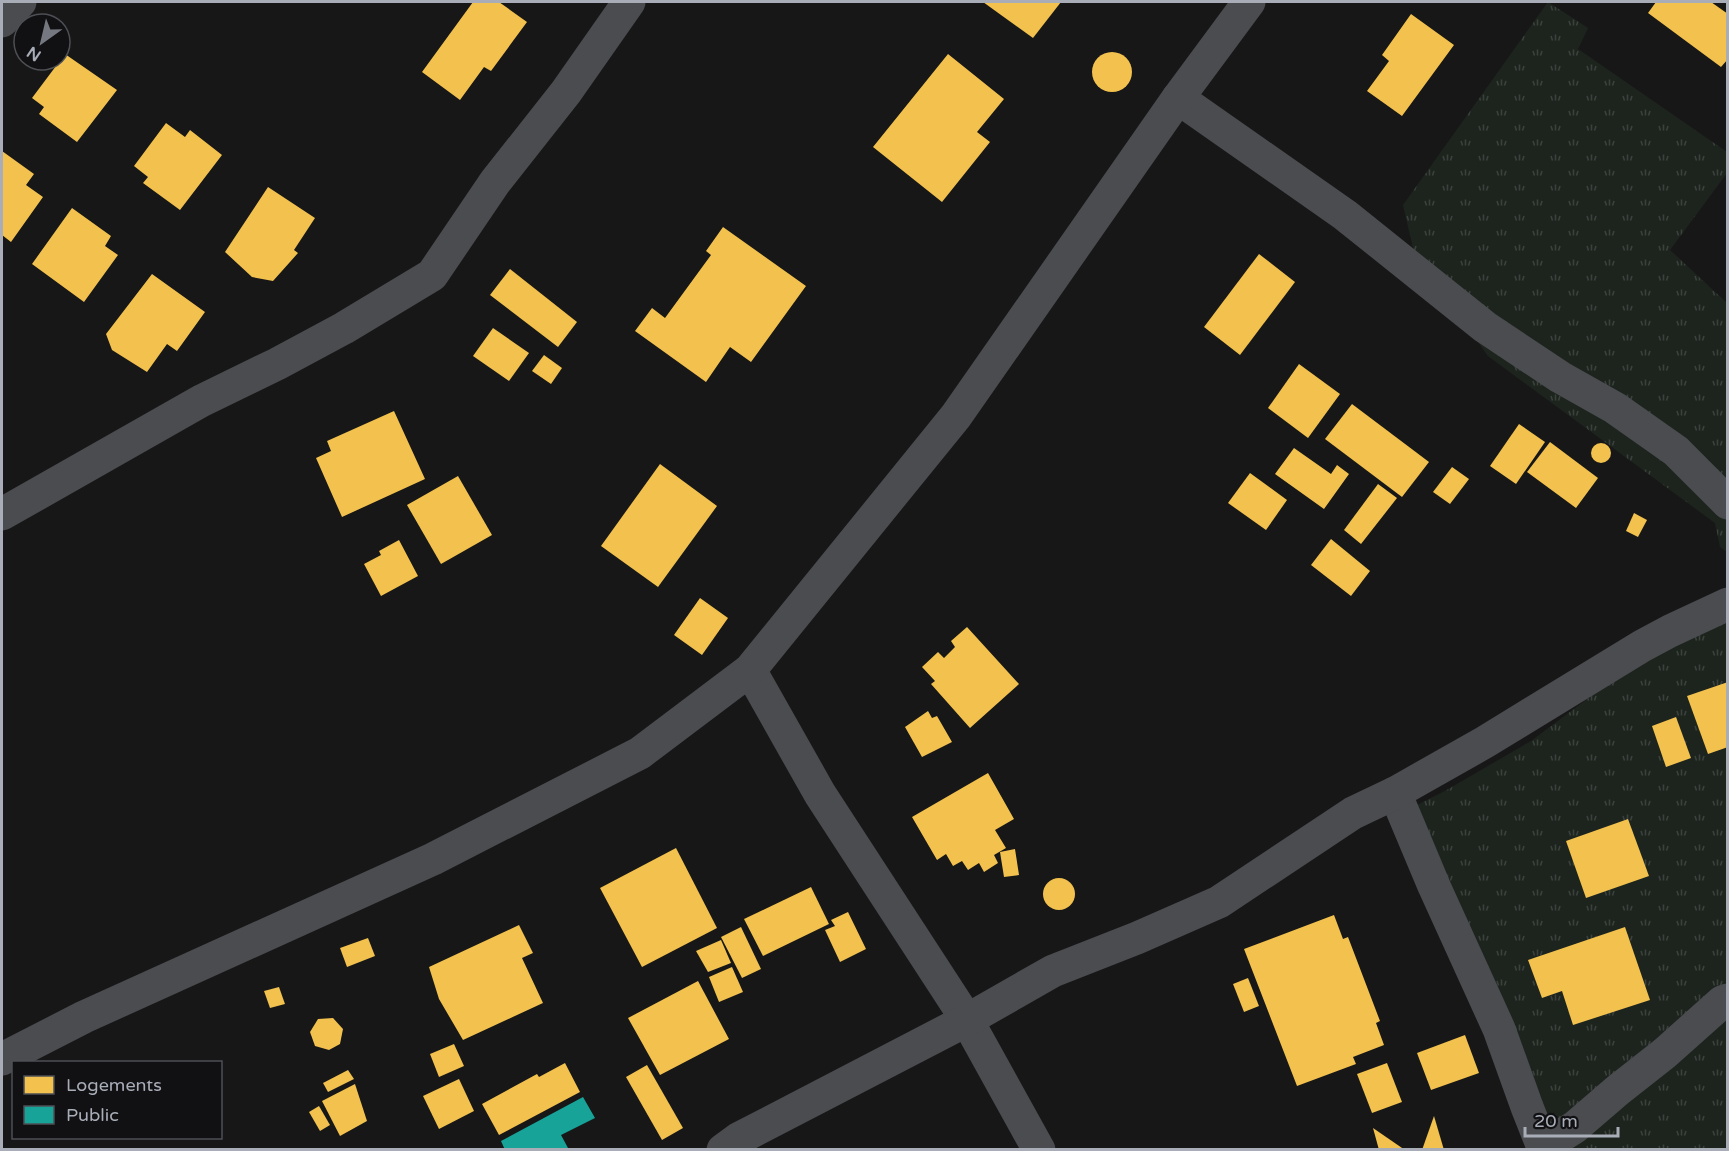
<svg xmlns="http://www.w3.org/2000/svg" width="1729" height="1151" viewBox="0 0 1729 1151" font-family="'Varela Round',sans-serif">
  <defs>
    <pattern id="grass-tufts" width="24" height="20" patternUnits="userSpaceOnUse" patternTransform="scale(1.5)"><rect width="24" height="20" fill="#1d241e"/><path d="M3 7l-1-3M5 7V3M7 7l1-3M15 17l-1-3M17 17v-4M19 17l1-3" fill="none" stroke="#3b413d"/></pattern>
  </defs>
  <rect width="100%" height="100%" fill="#171717"/>
  <g fill="url(#grass-tufts)">
    <polygon points="1548,2 1588,28 1578,49 1727,152 1727,173 1670,250 1727,303 1727,552 1720,547 1715,523 1488,356 1414,252 1403,205"/>
    <polygon points="1727,618 1727,1149 1544,1149 1405,811 1445,791 1531,741 1646,655"/>
  </g>
  <g fill="#f2c14e">
    <polygon points="473,2 499,2 527,22 491,71 484,67 460,100 422,72"/>
    <polygon points="983,2 1061,2 1033,38"/>
    <polygon points="1656,2 1711,2 1728,14 1728,59 1721,67 1648,13"/>
    <polygon points="1411,14 1454,45 1402,116 1367,91 1389,61 1382,55"/>
    <circle cx="1112" cy="72" r="20"/>
    <polygon points="65,54 117,90 77,142 39,114 44,107 32,98"/>
    <polygon points="948,54 1004,99 977,132 990,142 942,202 873,147"/>
    <polygon points="166,123 185,137 190,130 222,155 180,210 143,183 148,177 134,166"/>
    <polygon points="2,151 34,174 26,185 43,197 11,242 2,235"/>
    <polygon points="268,187 315,218 294,250 298,253 273,281 252,277 225,252"/>
    <polygon points="72,208 111,236 105,246 118,255 84,302 32,264"/>
    <polygon points="723,227 806,286 751,362 730,347 706,382 635,331 652,308 665,318 711,255 706,251"/>
    <polygon points="1259,254 1295,282 1240,355 1204,327"/>
    <polygon points="510,269 577,322 558,347 490,295"/>
    <polygon points="152,274 205,312 177,351 167,344 147,372 112,350 106,334"/>
    <polygon points="493,328 529,353 509,381 473,356"/>
    <polygon points="544,355 562,368 551,384 532,371"/>
    <polygon points="1299,364 1340,394 1308,438 1268,408"/>
    <polygon points="1352,404 1429,462 1402,497 1325,439"/>
    <polygon points="394,411 425,479 342,517 316,458 331,451 327,441"/>
    <polygon points="1519,424 1545,442 1516,484 1490,466"/>
    <polygon points="1550,442 1598,478 1576,508 1527,472"/>
    <circle cx="1601" cy="453" r="10"/>
    <polygon points="1294,448 1331,474 1337,465 1349,474 1324,509 1275,474"/>
    <polygon points="660,464 717,506 658,587 601,546"/>
    <polygon points="1452,467 1469,479 1450,504 1433,492"/>
    <polygon points="1250,473 1287,500 1266,530 1228,503"/>
    <polygon points="458,476 492,535 441,564 407,505"/>
    <polygon points="1378,484 1397,498 1361,544 1344,530"/>
    <polygon points="1634,513 1647,520 1638,537 1626,531"/>
    <polygon points="1331,539 1370,571 1351,596 1311,565"/>
    <polygon points="399,540 418,576 381,596 364,564 381,555 379,551"/>
    <polygon points="700,598 728,618 702,655 674,635"/>
    <polygon points="967,627 1019,684 970,728 931,684 935,681 922,667 938,652 944,658 955,647 951,641"/>
    <polygon points="1728,682 1728,747 1708,754 1687,696"/>
    <polygon points="928,711 932,718 937,716 952,742 922,757 905,727"/>
    <polygon points="1676,717 1691,758 1666,767 1652,726"/>
    <polygon points="988,773 1014,819 995,830 1006,848 994,855 998,863 984,872 979,863 968,870 962,861 953,866 946,854 937,860 912,817"/>
    <polygon points="1628,819 1649,876 1586,898 1566,841"/>
    <polygon points="676,848 717,928 642,967 600,888"/>
    <polygon points="1015,849 1019,875 1004,877 1000,852"/>
    <circle cx="1059" cy="894" r="16"/>
    <polygon points="811,887 829,924 763,956 744,919"/>
    <polygon points="848,912 866,949 840,962 825,930 835,926 831,920"/>
    <polygon points="1334,915 1343,939 1348,937 1380,1021 1376,1023 1384,1045 1353,1057 1356,1064 1297,1086 1244,949"/>
    <polygon points="519,925 533,953 522,958 543,1003 463,1040 439,999 429,967"/>
    <polygon points="741,927 761,969 742,978 721,937"/>
    <polygon points="1625,927 1650,1000 1573,1025 1562,991 1542,998 1528,960"/>
    <polygon points="368,938 375,956 347,967 340,948"/>
    <polygon points="721,940 731,963 708,972 696,951"/>
    <polygon points="732,967 743,992 719,1002 709,977"/>
    <polygon points="1248,978 1259,1006 1244,1012 1233,984"/>
    <polygon points="698,981 729,1039 660,1075 628,1018"/>
    <polygon points="279,987 285,1004 270,1008 264,991"/>
    <polygon points="333,1018 343,1029 340,1044 329,1050 315,1046 310,1032 318,1019"/>
    <polygon points="1465,1035 1479,1073 1431,1090 1417,1053"/>
    <polygon points="454,1044 464,1066 439,1077 430,1054"/>
    <polygon points="565,1063 580,1092 499,1135 482,1104 537,1074 539,1077"/>
    <polygon points="1387,1063 1402,1102 1372,1113 1357,1074"/>
    <polygon points="647,1065 683,1128 662,1140 626,1077"/>
    <polygon points="348,1070 354,1079 328,1092 323,1083"/>
    <polygon points="459,1079 474,1111 439,1129 423,1096"/>
    <polygon points="355,1084 367,1121 340,1136 322,1101"/>
    <polygon points="319,1106 330,1125 320,1131 309,1112"/>
    <polygon points="1434,1116 1444,1150 1422,1150"/>
    <polygon points="1373,1128 1405,1150 1379,1150"/>
  </g>
  <polygon fill="#17a398" points="583,1097 595,1118 561,1135 568,1148 505,1150 501,1141"/>
  <g fill="none" stroke-linecap="round" stroke-linejoin="round">
    <g stroke="#4b4c50" stroke-width="33">
      <polyline points="2,21 20,2"/>
      <polyline points="1178,98 1345,215 1485,327 1560,377 1615,408 1676,451 1728,503"/>
      <polyline points="2,514 201,401 277,364 344,328 432,275 495,182 566,92 629,2"/>
      <polyline points="750,670 820,794 967,1020 1039,1150"/>
      <polyline points="1395,793 1434,886 1499,1029 1527,1107 1544,1150"/>
      <polyline points="2,1059 84,1017 433,859 640,753 750,670 956,416 1178,98 1249,2"/>
      <polyline points="1544,1148 1553,1141 1575,1127 1618,1090 1665,1053 1722,1002 1728,1000"/>
      <polyline points="723,1150 738,1139 967,1020 1053,971 1137,938 1219,902 1353,813 1395,793 1485,742 1642,646 1670,631 1728,604"/>
    </g>
  </g>
  <rect width="1729" height="1151" fill="none" stroke="#a8adb8" stroke-width="6"/>
  <rect x="12" y="1061" width="210" height="78" fill="#111113" stroke="#4d4f55" stroke-width="1.5"/>
  <rect x="24" y="1076" width="30" height="18" fill="#f2c14e" stroke="#4d4f55" stroke-width="1.5"/>
  <text x="66" y="1091" font-size="18" fill="#a8adb8">Logements</text>
  <rect x="24" y="1106" width="30" height="18" fill="#17a398" stroke="#4d4f55" stroke-width="1.5"/>
  <text x="66" y="1121" font-size="18" fill="#a8adb8">Public</text>
  <g transform="translate(42 42) rotate(214)"><circle r="28" fill="#111113" stroke="#4d4f55" stroke-width="1.5"/>
  <path d="M0-4.5L10 22L0 15L-10 22Z" fill="#757880"/>
  <text y="-9" font-size="16" font-weight="bold" text-anchor="middle" fill="#a8adb8">N</text>
  </g>
  <path d="M1525 1127v9h93v-9" fill="none" stroke="#a8adb8" stroke-width="3"/>
  <text x="1534" y="1127" font-size="18" fill="#a8adb8" stroke="#111113" stroke-width="4.5" paint-order="stroke">20 m</text>
</svg>
